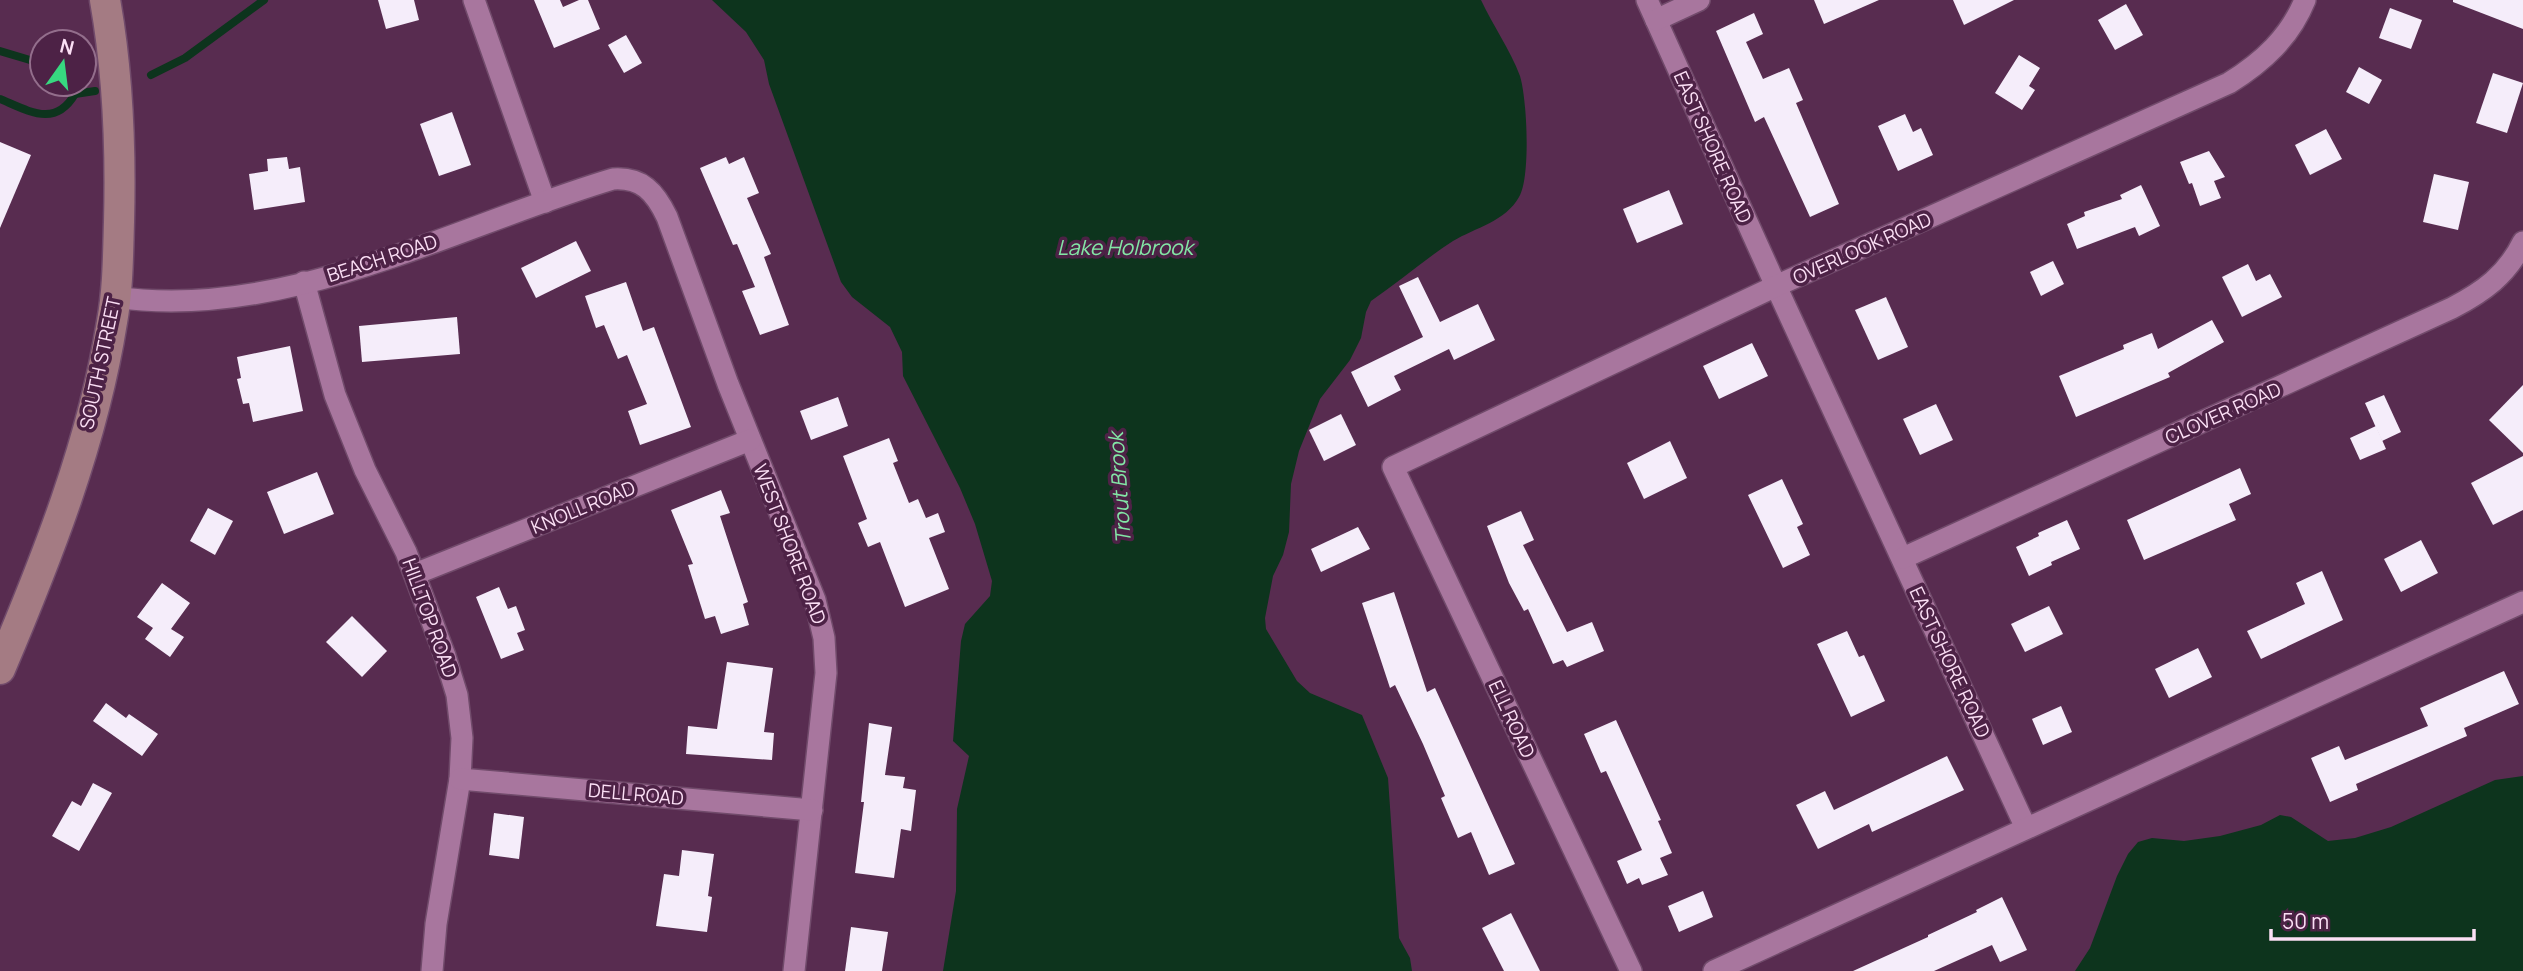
<svg xmlns="http://www.w3.org/2000/svg" width="2523" height="971" viewBox="0 0 2523 971" font-family="Manrope,sans-serif">
  <rect width="100%" height="100%" fill="#582c50"/>
  <g fill="#0d341d">
    <path d="M712 0H1481C1493 26 1510 49 1520 76 1527 99 1531 177 1519 197 1506 221 1475 228 1453 241 1425 259 1399 282 1371 301L1366 312 1361 338 1350 360 1320 399 1299 451 1291 484 1289 532 1283 555 1273 576 1265 618 1266 629 1297 681 1310 693 1362 715 1388 778 1399 938 1410 958 1412 971H943L956 891 957 809 969 756 953 741 961 641 965 624 990 596 992 581 975 524 960 488 903 376 902 352 890 327 852 297 841 282 769 84 764 60 746 32Z"/>
    <polygon points="2523,776 2523,971 2075,971 2090,948 2117,876 2128,854 2138,842 2152,838 2184,841 2220,836 2261,825 2280,815 2291,817 2328,841 2355,838 2391,827 2495,780"/>
  </g>
  <g fill="none" stroke-linecap="round" stroke-linejoin="round">
    <g stroke="#0d341d" stroke-width="8">
      <polyline points="0,51 30,60 42,68"/>
      <polyline points="151,75 185,58 264,0"/>
      <polyline points="57,84 75,94 95,91"/>
      <path d="M0 99C29 111 55 128 75 94"/>
    </g>
  </g>
  <g fill="#f5edfa">
    <polygon points="378,0 414,0 419,20 386,29"/>
    <polygon points="534,0 560,0 563,7 579,0 588,0 600,29 554,48"/>
    <polygon points="1814,0 1879,0 1824,24"/>
    <polygon points="1953,0 2014,0 1964,25"/>
    <polygon points="2453,0 2523,0 2523,29 2453,2"/>
    <polygon points="2126,4 2143,35 2115,50 2098,20"/>
    <polygon points="2390,8 2422,20 2411,49 2379,38"/>
    <polygon points="1754,13 1763,34 1746,42 1763,79 1789,68 1803,100 1796,103 1839,204 1810,217 1764,117 1755,122 1716,31"/>
    <polygon points="626,35 642,63 624,73 608,45"/>
    <polygon points="2019,55 2040,68 2029,86 2035,90 2022,110 1995,93"/>
    <polygon points="2359,67 2382,80 2369,104 2346,92"/>
    <polygon points="2493,73 2523,83 2507,133 2476,123"/>
    <polygon points="452,112 471,165 439,176 420,124"/>
    <polygon points="1905,114 1913,132 1921,128 1933,155 1898,171 1878,126"/>
    <polygon points="2326,129 2342,159 2310,175 2295,145"/>
    <polygon points="0,142 31,155 0,228"/>
    <polygon points="2209,151 2225,177 2214,181 2221,198 2200,206 2192,183 2189,184 2180,162"/>
    <polygon points="287,157 289,169 300,167 305,202 254,210 249,174 268,171 267,159"/>
    <polygon points="726,157 729,164 744,157 759,193 747,198 771,254 764,257 789,325 760,335 742,291 755,287 737,244 733,245 700,168"/>
    <polygon points="2434,174 2469,182 2458,230 2423,222"/>
    <polygon points="2141,185 2160,226 2139,236 2135,227 2077,249 2067,224 2085,216 2084,212 2122,199 2120,195"/>
    <polygon points="1669,190 1683,224 1637,243 1623,209"/>
    <polygon points="576,241 591,271 536,298 521,268"/>
    <polygon points="2053,261 2064,284 2041,296 2030,272"/>
    <polygon points="2248,264 2256,281 2270,274 2282,297 2242,317 2222,277"/>
    <polygon points="1418,277 1440,322 1478,304 1495,340 1454,360 1449,349 1394,376 1401,390 1368,407 1351,372 1423,337 1399,286"/>
    <polygon points="626,282 643,331 654,327 691,427 640,445 628,411 647,404 627,355 618,359 604,325 596,328 585,296"/>
    <polygon points="1886,297 1908,347 1878,360 1855,310"/>
    <polygon points="457,317 460,354 362,362 359,326"/>
    <polygon points="2212,320 2224,342 2168,373 2170,377 2076,417 2059,376 2124,349 2123,345 2152,333 2158,349"/>
    <polygon points="1752,343 1768,376 1719,399 1703,366"/>
    <polygon points="290,346 303,411 253,422 249,403 243,404 237,379 241,378 237,357"/>
    <polygon points="2523,385 2523,453 2489,420"/>
    <polygon points="2384,395 2401,432 2382,441 2365,403"/>
    <polygon points="838,397 848,426 811,440 800,411"/>
    <polygon points="1936,404 1953,440 1920,455 1903,419"/>
    <polygon points="1341,414 1356,445 1324,461 1309,430"/>
    <polygon points="2376,426 2386,449 2360,460 2350,438"/>
    <polygon points="889,438 898,461 893,463 909,503 918,499 926,518 938,513 945,532 929,538 949,589 905,607 880,542 868,547 858,523 867,519 843,456"/>
    <polygon points="1670,441 1687,478 1644,499 1627,463"/>
    <polygon points="2523,456 2523,510 2493,525 2471,483"/>
    <polygon points="2240,468 2251,494 2229,504 2236,520 2144,560 2127,520"/>
    <polygon points="317,472 334,514 284,534 267,492"/>
    <polygon points="1782,479 1803,524 1797,527 1810,555 1783,568 1748,495"/>
    <polygon points="721,490 730,513 720,516 748,602 743,604 749,625 721,634 715,616 705,619 688,565 693,564 671,510"/>
    <polygon points="208,508 233,521 215,555 190,541"/>
    <polygon points="1521,511 1534,540 1523,545 1567,632 1592,622 1604,651 1567,667 1563,660 1553,664 1528,609 1524,611 1509,583 1487,526"/>
    <polygon points="2067,520 2080,549 2051,562 2052,565 2029,576 2016,547 2039,536 2038,533"/>
    <polygon points="1358,527 1370,549 1321,572 1311,549"/>
    <polygon points="2421,540 2438,573 2401,592 2384,559"/>
    <polygon points="2322,571 2343,620 2261,659 2247,631 2305,604 2296,583"/>
    <polygon points="162,583 190,603 171,629 184,637 170,657 145,639 153,628 137,617"/>
    <polygon points="499,587 508,609 516,606 525,630 517,633 524,650 501,659 476,597"/>
    <polygon points="1394,592 1427,692 1435,688 1515,864 1489,875 1471,832 1458,838 1441,798 1445,796 1423,744 1395,685 1390,688 1362,603"/>
    <polygon points="2049,606 2063,634 2025,652 2011,624"/>
    <polygon points="352,616 387,651 362,677 326,642"/>
    <polygon points="1847,631 1859,657 1864,655 1885,701 1851,717 1817,644"/>
    <polygon points="2198,648 2212,677 2169,698 2155,669"/>
    <polygon points="727,662 773,668 764,732 774,733 772,760 686,754 688,726 717,729"/>
    <polygon points="2504,671 2519,704 2464,728 2467,736 2356,784 2358,790 2330,802 2311,758 2339,746 2345,760 2428,726 2420,708"/>
    <polygon points="106,703 126,718 129,714 158,734 142,756 93,721"/>
    <polygon points="2061,706 2072,732 2043,745 2032,719"/>
    <polygon points="1616,720 1661,820 1658,821 1672,853 1660,858 1668,875 1642,885 1639,878 1627,884 1617,861 1642,850 1606,771 1601,773 1584,734"/>
    <polygon points="869,723 892,727 885,775 905,777 903,788 916,790 911,831 901,829 894,878 855,873 864,802 861,802"/>
    <polygon points="1947,756 1964,790 1872,832 1869,824 1818,849 1796,805 1825,791 1834,810"/>
    <polygon points="93,783 112,793 79,851 52,836 72,801 81,806"/>
    <polygon points="494,813 524,817 519,859 489,855"/>
    <polygon points="682,850 714,854 708,896 712,897 707,932 656,926 664,874 679,876"/>
    <polygon points="1703,891 1713,917 1679,932 1668,906"/>
    <polygon points="2002,897 2027,950 2000,962 1992,945 1934,971 1853,971 1928,937 1928,935 1977,912 1976,910"/>
    <polygon points="1511,913 1540,971 1504,971 1482,928"/>
    <polygon points="851,927 888,932 882,971 845,971"/>
  </g>
  <g fill="none" stroke-linecap="round" stroke-linejoin="round">
    <g stroke="#714b6b" stroke-width="24">
      <g id="street">
        <polyline points="474,0 545,202"/>
        <polyline points="1647,0 1776,286 2026,828"/>
        <polyline points="1656,20 1699,0"/>
        <polyline points="304,282 335,395 365,470 406,552 445,656 457,695 462,738 460,779 436,924 432,971"/>
        <path d="M115 297C284 322 455 226 613 179 642 177 655 192 667 217L728 384 815 600 824 638 826 673 794 971"/>
        <path d="M1903 558 2452 308C2483 292 2507 275 2523 242"/>
        <polyline points="415,574 750,440"/>
        <polyline points="460,779 812,810"/>
        <path d="M1631 971 1393 467 1776 286 2229 83C2263 62 2290 37 2305 0"/>
        <polyline points="1714,971 2523,602"/>
      </g>
    </g>
    <g stroke="#714b6b" stroke-width="33">
      <path id="secondary" d="M0 669C47 558 93 442 112 322 118 289 118 255 119 222 121 147 118 73 105 0"/>
    </g>
    <use href="#street" stroke="#a8769e" stroke-width="21"/>
    <use href="#secondary" stroke="#a47b83" stroke-width="30"/>
  </g>
  <g text-anchor="middle" stroke-width="7" stroke-linejoin="round" paint-order="stroke">
    <g font-size="19" fill="#fbdff5" stroke="#4d2246">
      <text transform="translate(1713 147) rotate(66)" y="7">EAST SHORE ROAD</text>
      <text transform="translate(1862 248) rotate(-24)" y="7">OVERLOOK ROAD</text>
      <text transform="translate(382 258) rotate(-18)" y="7">BEACH ROAD</text>
      <text transform="translate(100 363) rotate(-78)" y="7">SOUTH STREET</text>
      <text transform="translate(2223 413) rotate(-24)" y="7">CLOVER ROAD</text>
      <text transform="translate(583 507) rotate(-22)" y="7">KNOLL ROAD</text>
      <text transform="translate(790 544) rotate(69)" y="7">WEST SHORE ROAD</text>
      <text transform="translate(430 618) rotate(70)" y="7">HILLTOP ROAD</text>
      <text transform="translate(1950 662) rotate(65)" y="7">EAST SHORE ROAD</text>
      <text transform="translate(1512 719) rotate(65)" y="7">ELL ROAD</text>
      <text transform="translate(636 794) rotate(5)" y="7">DELL ROAD</text>
    </g>
    <g font-size="21" font-style="italic" fill="#83e7a6" stroke="#4d2246">
      <text x="1125" y="255">Lake Holbrook</text>
      <text transform="translate(1120 488) rotate(-94)" y="7">Trout Brook</text>
    </g>
  </g>
  <g transform="translate(63 63) rotate(14)"><circle r="33" fill="#4d2246" stroke="#936e8c" stroke-width="2"/>
  <path d="M0-5L12 26L0 18L-12 26Z" fill="#37d880"/>
  <text y="-10" font-size="19" font-weight="bold" text-anchor="middle" fill="#fbdff5">N</text>
  </g>
  <path d="M2271 929v10h203v-10" fill="none" stroke="#fbdff5" stroke-width="3.5"/>
  <text x="2282" y="929" font-size="21" fill="#fbdff5" stroke="#4d2246" stroke-width="5" paint-order="stroke">50 m</text>
</svg>
